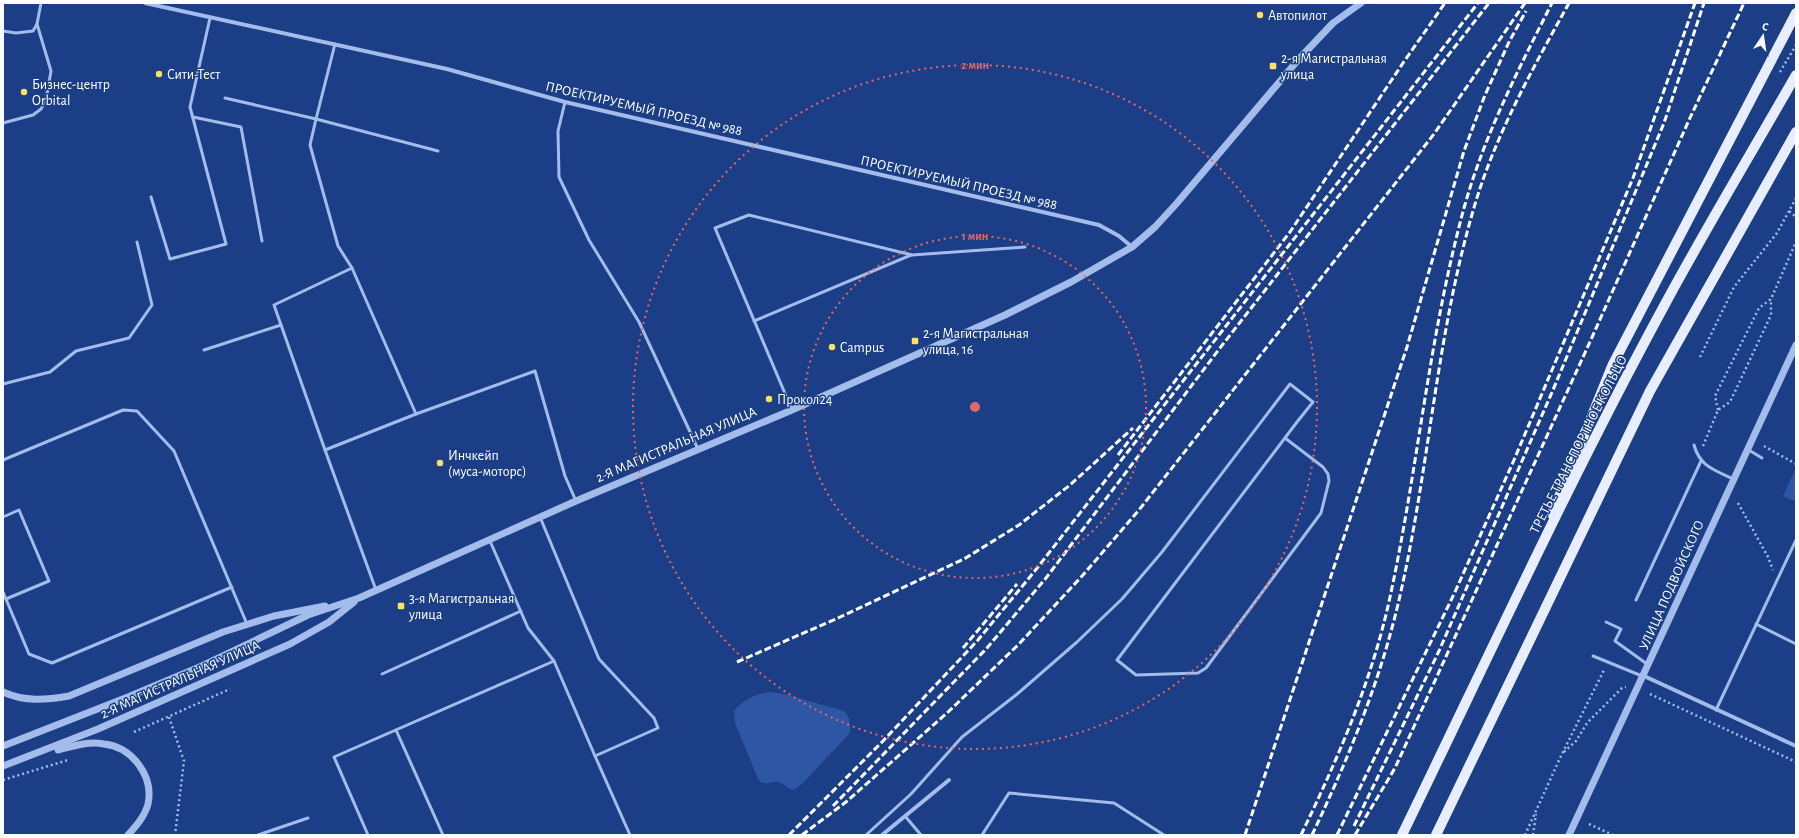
<svg xmlns="http://www.w3.org/2000/svg" width="1799" height="838" viewBox="0 0 1799 838" font-family="'Alegreya Sans',sans-serif">
  <rect width="100%" height="100%" fill="#1b3e86"/>
  <g fill="#2f56a4">
    <polygon points="1795,470 1796,470 1796,502 1783,496"/>
    <path d="M770 692 788 695 844 711C850 717 851 725 850 733L803 783 794 790C787 789 785 784 779 782 770 781 768 786 759 781L735 723 734 711C743 700 756 694 770 692Z"/>
  </g>
  <g fill="none" stroke-linecap="round" stroke-linejoin="round">
    <g stroke="#a3bceb" stroke-width="2.5" stroke-dasharray="2 3" stroke-linecap="butt">
      <polyline points="1780,72 1796,45"/>
      <polyline points="1796,198 1789,211 1796,217"/>
      <polyline points="1700,357 1734,287 1777,233 1789,211"/>
      <polyline points="1718,410 1715,396 1759,308 1771,299 1796,242"/>
      <polyline points="1703,446 1718,410 1730,402 1771,315 1771,299"/>
      <polyline points="1764,446 1796,464"/>
      <polyline points="1738,503 1768,557 1773,570"/>
      <polyline points="1650,694 1796,762"/>
      <polyline points="169,717 184,761 175,835"/>
      <polyline points="134,732 230,689"/>
      <polyline points="1564,752 1576,741 1587,723 1622,688 1626,687"/>
      <polyline points="3,780 68,760"/>
      <polyline points="1589,824 1613,835"/>
      <polyline points="1525,835 1560,758 1604,670"/>
      <polyline points="1533,835 1536,814"/>
    </g>
    <g stroke="#a3bceb" stroke-width="3">
      <polyline points="3,31 16,33 33,31 37,24 41,3"/>
      <polyline points="335,44 316,119 438,151"/>
      <polyline points="225,98 316,119 310,145 338,246 352,268 274,305 325,450"/>
      <polyline points="565,102 558,131 559,177 589,240 639,322 698,449"/>
      <polyline points="193,117 241,127 262,241"/>
      <polyline points="3,123 33,115 41,109 46,100 51,71 37,24"/>
      <polyline points="151,197 170,259 226,244 190,107 210,18"/>
      <polyline points="352,268 416,414"/>
      <polyline points="754,321 911,255"/>
      <polyline points="204,350 281,325"/>
      <polyline points="3,384 50,372 76,351 129,338 152,305 137,242"/>
      <polyline points="792,410 715,228 749,215 912,255 1025,247"/>
      <path d="M1694 445C1700 467 1715 470 1733 479"/>
      <polyline points="1747,449 1762,458"/>
      <polyline points="3,460 123,410 137,411 174,451 247,624"/>
      <polyline points="3,517 19,510 49,581 6,599"/>
      <polyline points="490,541 528,628 554,661 595,756 658,728 654,718 599,659 540,517"/>
      <polyline points="376,590 325,450 416,414 535,371 565,476 576,501"/>
      <polyline points="3,592 29,654 52,663 232,587"/>
      <polyline points="1636,600 1701,461"/>
      <polyline points="1606,622 1621,629 1615,641 1647,664"/>
      <polyline points="1756,624 1796,644"/>
      <polyline points="1593,656 1642,676"/>
      <polyline points="382,674 521,611"/>
      <polyline points="1716,710 1796,540"/>
      <polyline points="396,730 443,835"/>
      <polyline points="595,756 630,835"/>
      <polyline points="905,816 921,835"/>
      <polyline points="258,835 308,818"/>
      <polyline points="368,835 334,757 554,661"/>
      <polyline points="866,835 911,794 962,737 1016,695 1077,642 1122,599 1162,552 1290,384 1313,402 1297,422 1117,660 1136,675 1198,673 1206,668 1321,513 1329,481 1328,474 1323,467 1285,438"/>
      <polyline points="982,835 1009,793 1114,803 1164,835"/>
    </g>
    <g stroke="#a3bceb" stroke-width="4">
      <polyline points="145,3 447,69 565,102 1099,225 1119,236 1132,247"/>
      <polyline points="1644,676 1796,746"/>
      <polyline points="882,835 949,780"/>
    </g>
    <g stroke="#a3bceb" stroke-width="7">
      <path d="M3 692C25 702 46 700 69 696L223 632 274 616 325 606"/>
      <polyline points="3,746 128,697 202,666 308,615 359,598 576,501 792,410 1005,315 1071,282 1132,247 1155,227 1177,203 1298,60 1333,23 1361,3"/>
      <path d="M58 750C73 746 88 741 104 744 132 747 154 776 148 804 145 816 136 826 128 835"/>
      <polyline points="3,766 98,729 290,644 329,622 354,602"/>
      <polyline points="1569,835 1796,345"/>
    </g>
    <g stroke="#e8eeff" stroke-width="10">
      <polyline points="1552,514 1613,364 1796,13"/>
      <path d="M1402 835C1488 658 1570 479 1664 306 1706 228 1752 152 1796 75"/>
      <polyline points="1436,835 1650,391 1796,132"/>
    </g>
    <g stroke="#fff" stroke-width="3" stroke-dasharray="7 3" stroke-linecap="butt">
      <polyline points="1118,455 1290,232 1403,63 1445,3"/>
      <polyline points="963,648 1017,584"/>
      <polyline points="737,662 838,618 964,559 1019,525 1070,485 1133,428"/>
      <polyline points="833,806 987,648 1046,578 1220,348 1489,3"/>
      <polyline points="1354,826 1439,651 1553,390 1664,123 1704,3"/>
      <polyline points="789,835 883,741 978,640 1034,572 1478,3"/>
      <polyline points="802,835 846,802 947,713 1019,644 1083,575 1139,510 1434,134 1525,3"/>
      <polyline points="1245,835 1407,347 1464,151 1485,95 1509,42 1526,11"/>
      <path d="M1301 835C1338 758 1372 681 1390 597 1418 468 1429 336 1464 208 1484 136 1518 70 1552 3"/>
      <path d="M1312 835C1348 759 1380 682 1399 600 1429 471 1436 338 1473 211 1494 137 1532 70 1569 3"/>
      <polyline points="1337,835 1455,592 1514,460 1633,178 1695,3"/>
      <polyline points="1355,835 1395,768 1589,344 1689,120 1744,3"/>
    </g>
  </g>
  <g fill="none" stroke="#e26868" stroke-width="2" stroke-dasharray="2 4">
    <circle cx="975" cy="407" r="171"/>
    <circle cx="975" cy="407" r="342"/>
  </g>
  <g fill="#fce160" stroke="#1b3e86" stroke-width="1.5">
    <circle cx="1260" cy="15" r="4"/>
    <rect x="1269" y="62" width="8" height="8" rx="2"/>
    <circle cx="159" cy="74" r="4"/>
    <circle cx="24" cy="92" r="4"/>
    <rect x="911" y="337" width="8" height="8" rx="2"/>
    <circle cx="832" cy="347" r="4"/>
    <circle cx="769" cy="399" r="4"/>
    <circle cx="440" cy="463" r="4"/>
    <rect x="397" y="602" width="8" height="8" rx="2"/>
  </g>
  <g text-anchor="middle" stroke-width="3" stroke-linejoin="round" paint-order="stroke">
    <g font-size="14" fill="#fff" stroke="#1b3e86" text-anchor="start">
      <text x="1268" y="20">Автопилот</text>
      <text x="1281" y="63">2-я Магистральная<tspan x="1281" dy="16">улица</tspan></text>
      <text x="167" y="79">Сити-Тест</text>
      <text x="32" y="89">Бизнес-центр<tspan x="32" dy="16">Orbital</tspan></text>
      <text x="923" y="338">2-я Магистральная<tspan x="923" dy="16">улица, 16</tspan></text>
      <text x="840" y="352">Campus</text>
      <text x="777" y="404">Прокол24</text>
      <text x="448" y="460">Инчкейп<tspan x="448" dy="16">(муса-моторс)</tspan></text>
      <text x="409" y="603">3-я Магистральная<tspan x="409" dy="16">улица</tspan></text>
    </g>
    <g font-size="14" fill="#fff" stroke="#1b3e86">
      <text transform="translate(644 108) rotate(13)" y="5">ПРОЕКТИРУЕМЫЙ ПРОЕЗД № 988</text>
      <text transform="translate(959 182) rotate(13)" y="5">ПРОЕКТИРУЕМЫЙ ПРОЕЗД № 988</text>
      <text transform="translate(676 444) rotate(-23)" y="5">2-Я МАГИСТРАЛЬНАЯ УЛИЦА</text>
      <text transform="translate(1578 444) rotate(-63)" y="5">ТРЕТЬЕ ТРАНСПОРТНОЕ КОЛЬЦО</text>
      <text transform="translate(1671 585) rotate(-66)" y="5">УЛИЦА ПОДВОЙСКОГО</text>
      <text transform="translate(180 679) rotate(-24)" y="5">2-Я МАГИСТРАЛЬНАЯ УЛИЦА</text>
    </g>
  </g>
  <circle cx="975" cy="407" r="6" fill="#e26868" stroke="#1b3e86" stroke-width="2"/>
  <g font-size="12" text-anchor="middle" font-weight="bold" fill="#e26868" stroke="#1b3e86" stroke-width="3" stroke-linejoin="round" paint-order="stroke">
    <text x="975" y="69">2 мин</text>
    <text x="975" y="240">1 мин</text>
  </g>
  <rect width="1799" height="838" fill="none" stroke="#ffffff" stroke-width="8"/>
  <g transform="translate(1763 36) rotate(13)" stroke="#1b3e86" stroke-width="3" paint-order="stroke">
  <path d="M0-3L7 15L0 10L-7 15Z" fill="#ffffff"/>
  <text y="-6" font-size="11" font-weight="bold" text-anchor="middle" fill="#ffffff">С</text>
  </g>
</svg>
